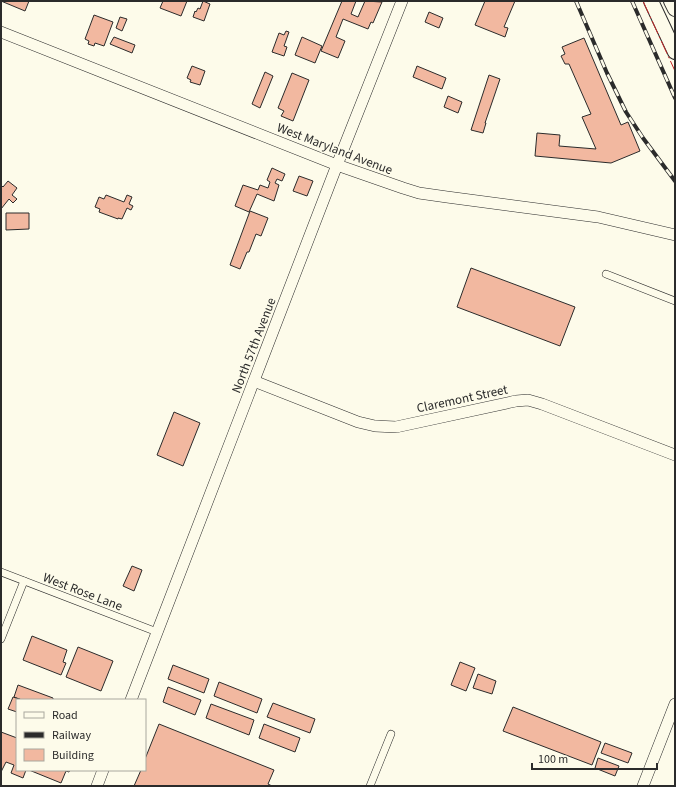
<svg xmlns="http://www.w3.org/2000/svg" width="676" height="787" viewBox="0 0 676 787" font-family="'Source Sans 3',sans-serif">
  <rect width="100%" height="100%" fill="#fdfbea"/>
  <g fill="#f2b8a0" stroke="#2b2b2b">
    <polygon points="1,1 29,1 25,11"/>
    <polygon points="163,1 187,1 181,16 160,8"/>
    <polygon points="203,1 210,4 204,21 193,17 195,11 196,12 198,8 200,9"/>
    <polygon points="342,1 356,1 351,14 358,17 365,1 382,2 373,23 371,22 368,29 343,19 336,37 345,41 338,58 321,51"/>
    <polygon points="485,1 515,1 504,27 508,28 505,37 475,25"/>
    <polygon points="429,12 443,18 439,28 425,22"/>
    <polygon points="94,15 113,22 104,46 95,43 94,46 88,44 89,41 85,39"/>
    <polygon points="120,17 127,19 122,31 116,28"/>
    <polygon points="286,31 289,32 284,46 287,47 284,56 272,52 279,33 284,35"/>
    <polygon points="114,37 135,45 132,53 110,44"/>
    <polygon points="302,37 322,46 315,63 295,55"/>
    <polygon points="584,38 621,125 628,122 640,151 611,163 535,156 537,133 560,135 559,146 596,149 582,117 591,114 569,64 565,64 561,56 565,54 562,47"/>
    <polygon points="192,66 205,71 200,85 190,82 191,80 187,78"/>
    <polygon points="417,66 446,78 442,89 413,77"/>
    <polygon points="265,72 273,76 260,108 252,104"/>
    <polygon points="292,73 309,80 293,121 281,116 284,111 278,108"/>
    <polygon points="489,75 500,79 485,123 486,123 483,133 471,130"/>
    <polygon points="448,96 462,102 458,113 444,107"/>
    <polygon points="272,168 285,174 282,181 277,179 275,183 279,185 274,201 257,194 249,212 235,206 243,185 258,190 260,185 268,188 270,182 267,180"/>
    <polygon points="299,176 313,181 307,196 293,191"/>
    <polygon points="8,181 17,188 12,195 17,199 13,203 9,199 1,209 1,185 3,187"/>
    <polygon points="106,195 124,202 127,195 132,197 129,204 133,206 131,210 127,208 122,219 118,218 118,219 99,212 100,209 95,207 99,197 104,199"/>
    <polygon points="250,211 268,218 261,236 256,234 249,252 247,252 240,269 230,265"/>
    <polygon points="6,213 29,213 29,229 6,230"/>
    <polygon points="471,268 575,307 560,346 457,307"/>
    <polygon points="174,412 200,423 183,466 157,455"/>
    <polygon points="132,566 142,570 134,591 123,586"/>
    <polygon points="32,636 67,650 63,662 66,663 61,675 23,660"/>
    <polygon points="78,647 113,661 101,691 66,677"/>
    <polygon points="460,662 475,668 466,691 451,685"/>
    <polygon points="173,665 209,679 204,693 168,679"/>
    <polygon points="478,674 496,681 492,694 473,688"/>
    <polygon points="219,682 262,699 257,713 214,696"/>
    <polygon points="18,685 53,698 53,700 22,700 14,697"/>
    <polygon points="168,687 201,700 195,715 163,702"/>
    <polygon points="13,697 22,700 17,700 17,712 8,709"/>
    <polygon points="273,703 315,719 310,733 267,717"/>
    <polygon points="211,704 254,720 249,735 206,718"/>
    <polygon points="513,707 601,742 592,765 503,731"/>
    <polygon points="159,724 274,770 268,784 272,786 134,786 141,770 145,770 145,759"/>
    <polygon points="264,724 300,738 295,752 259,738"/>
    <polygon points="1,732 17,738 17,770 26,770 23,778 11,773 14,765 6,762 1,772"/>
    <polygon points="605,743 632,753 628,763 601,753"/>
    <polygon points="598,758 619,766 615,776 595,768"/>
    <polygon points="29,770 70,770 69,772 66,771 61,783"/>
  </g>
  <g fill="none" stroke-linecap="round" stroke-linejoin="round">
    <g stroke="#2b2b2b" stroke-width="8">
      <g id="street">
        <polyline points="606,274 675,301"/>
        <polyline points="1,572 157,632"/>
        <polyline points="1,639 24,581"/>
        <polyline points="370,786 391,734"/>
      </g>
    </g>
    <g stroke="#2b2b2b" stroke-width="12">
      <g id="secondary">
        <polyline points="1,32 337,165 403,188 419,193 447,197 598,217 675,235"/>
        <polyline points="254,381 358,422 375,426 396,427 516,401 528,400 542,404 675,455"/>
        <polyline points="131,700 337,165 402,1"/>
        <polyline points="97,786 103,770"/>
        <polyline points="643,786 675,704"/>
      </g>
    </g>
    <g stroke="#2b2b2b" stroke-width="16">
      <g id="highway">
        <polyline points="651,1 675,52"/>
        <polyline points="671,1 675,9"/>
      </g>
    </g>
    <use href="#street" stroke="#fdfbea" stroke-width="7"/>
    <use href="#secondary" stroke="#fdfbea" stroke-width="11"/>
    <use href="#highway" stroke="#fdfbea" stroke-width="14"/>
    <g stroke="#2b2b2b" stroke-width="4">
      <g id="rail">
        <polyline points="576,1 607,73 626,112 643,138 675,181"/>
        <polyline points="632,1 675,98"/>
      </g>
    </g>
    <use href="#rail" stroke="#fdfbea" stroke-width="2.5" stroke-dasharray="8" stroke-linecap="butt"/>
    <polyline stroke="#c62828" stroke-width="1" stroke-dasharray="14 3 2 3" stroke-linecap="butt" points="643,1 675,71"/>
  </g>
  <g text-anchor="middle" stroke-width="3" stroke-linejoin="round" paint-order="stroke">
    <g font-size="13" fill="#2b2b2b" stroke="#fdfbea">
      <text transform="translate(335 148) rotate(21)" y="5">West Maryland Avenue</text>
      <text transform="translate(253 345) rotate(-69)" y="5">North 57th Avenue</text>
      <text transform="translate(462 398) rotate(-12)" y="5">Claremont Street</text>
      <text transform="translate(83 591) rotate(21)" y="5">West Rose Lane</text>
    </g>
  </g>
  <rect width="676" height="787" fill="none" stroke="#2b2b2b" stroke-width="4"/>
  <rect x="16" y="699" width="130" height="72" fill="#fdfbea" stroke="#a9a89e"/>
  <rect x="24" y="712" width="20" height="6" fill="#fdfbea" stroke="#a9a89e"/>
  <text x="52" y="719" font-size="12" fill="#2b2b2b">Road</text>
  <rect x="24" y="732" width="20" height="6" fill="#2b2b2b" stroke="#a9a89e"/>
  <text x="52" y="739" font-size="12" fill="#2b2b2b">Railway</text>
  <rect x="24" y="749" width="20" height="12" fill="#f2b8a0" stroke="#a9a89e"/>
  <text x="52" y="759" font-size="12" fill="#2b2b2b">Building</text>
  <path d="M532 763v6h125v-6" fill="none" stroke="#2b2b2b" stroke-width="2"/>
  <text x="538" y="763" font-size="12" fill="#2b2b2b" stroke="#fdfbea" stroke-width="3" paint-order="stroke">100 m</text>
</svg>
